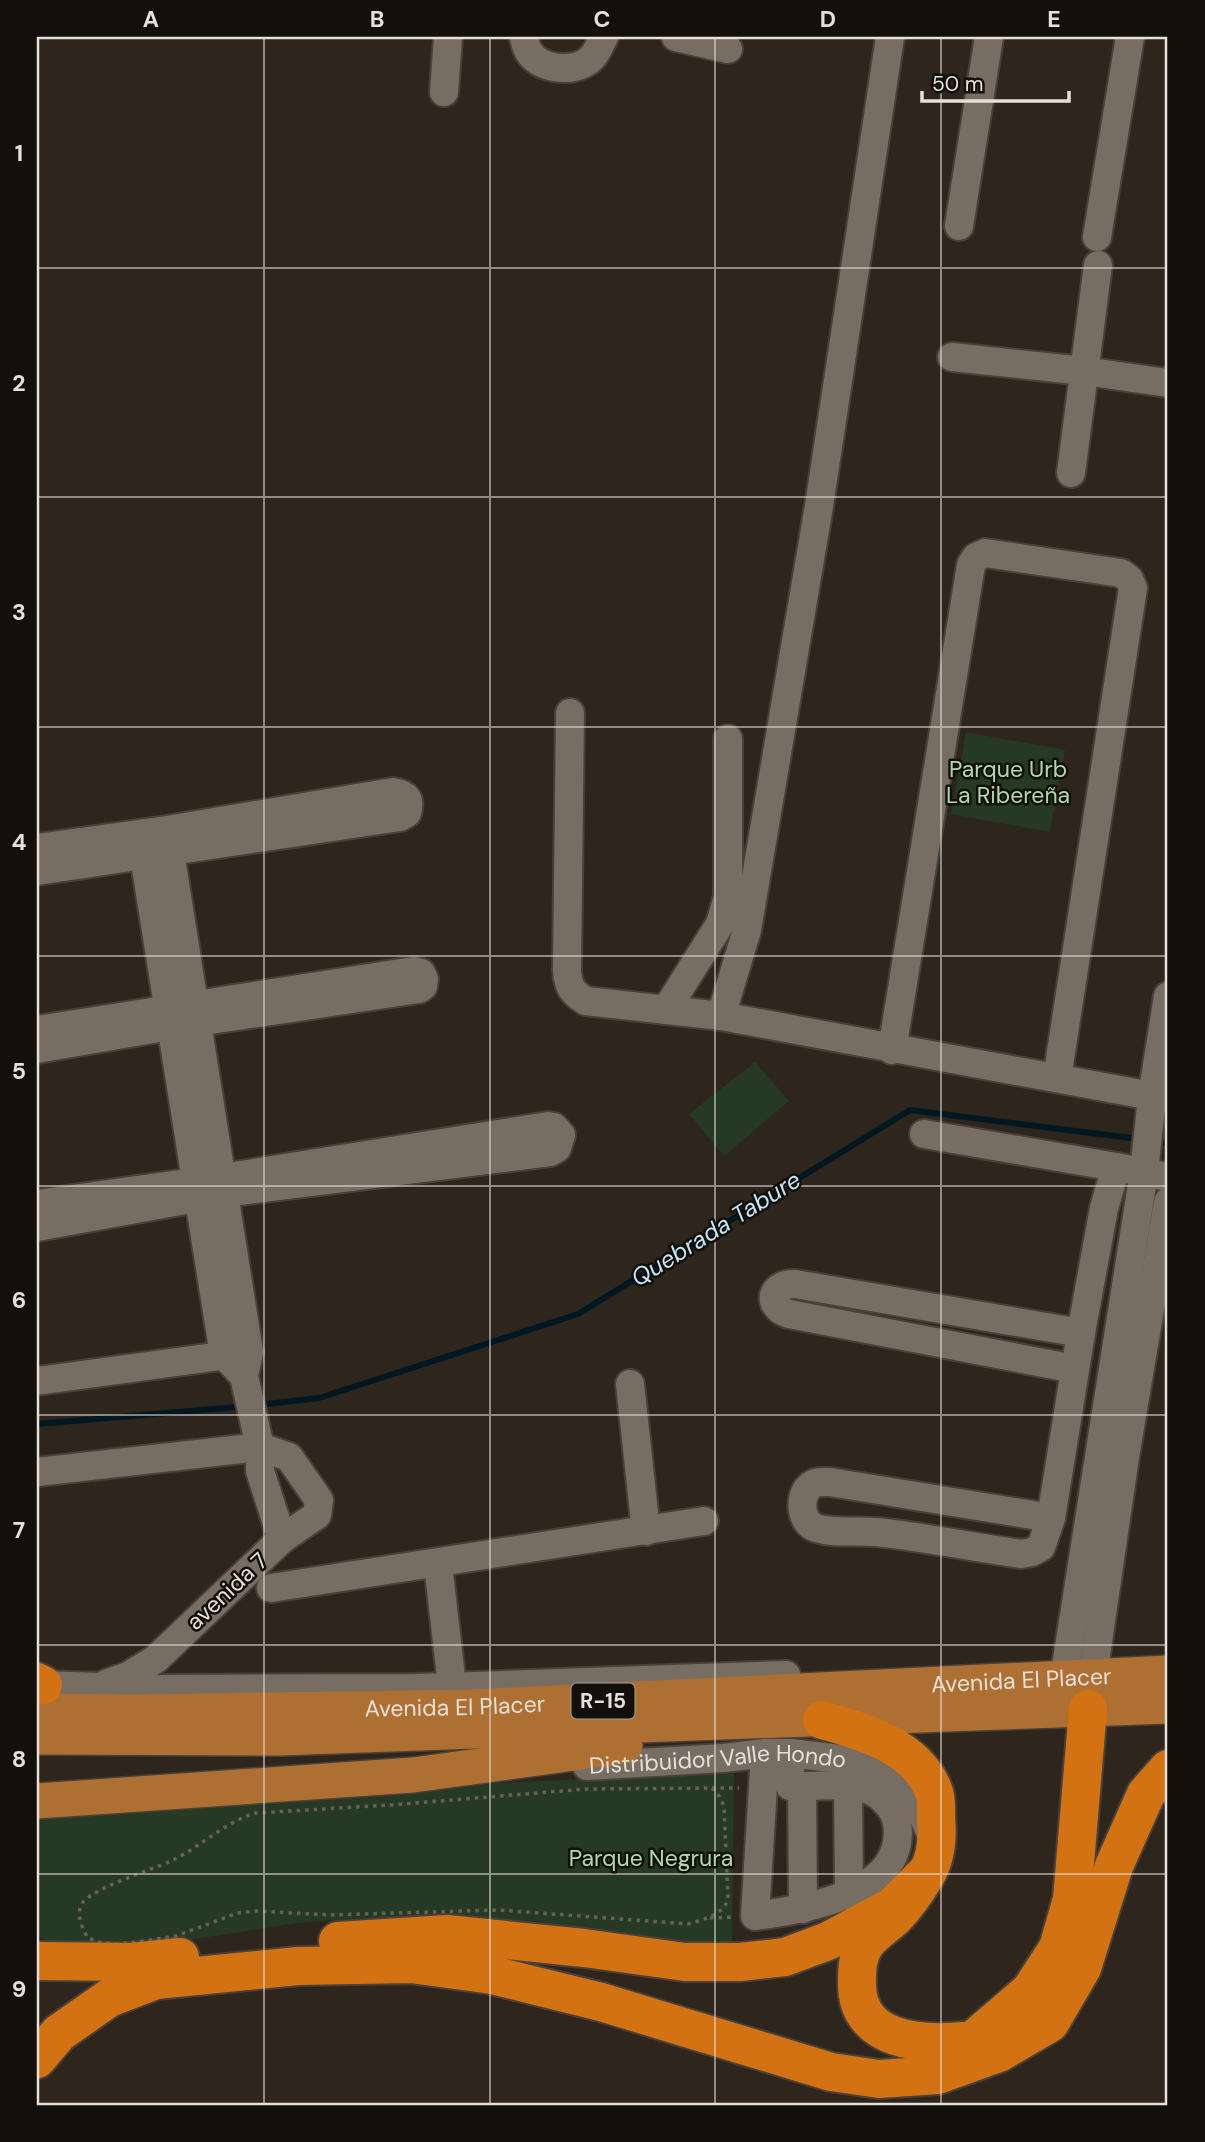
<svg xmlns="http://www.w3.org/2000/svg" width="1205" height="2142" viewBox="0 0 1205 2142" font-family="'DM Sans',sans-serif">
  <rect width="100%" height="100%" fill="#2e251c"/>
  <g fill="#263925">
    <polygon points="966,732 1065,750 1050,832 951,814"/>
    <polygon points="755,1062 789,1101 724,1156 689,1114"/>
    <polygon points="734,1774 732,1944 667,1945 537,1921 455,1917 378,1917 298,1923 123,1950 51,1942 37,1936 37,1809 393,1788 666,1775"/>
  </g>
  <g fill="none" stroke-linecap="round" stroke-linejoin="round">
    <g stroke="#011722" stroke-width="6">
      <polyline points="1153,1141 1168,1143"/>
      <polyline points="267,1404 319,1398 578,1314 910,1110 1139,1139"/>
      <polyline points="37,1424 237,1407"/>
    </g>
    <g stroke="#484039" stroke-width="32">
      <g id="minor">
        <path d="M524 37C525 42 526 48 529 52 540 69 569 72 585 63 595 58 599 46 604 37"/>
        <polyline points="676,37 728,49"/>
        <polyline points="444,92 448,37"/>
        <polyline points="959,226 989,37"/>
        <polyline points="1097,237 1130,37"/>
        <polyline points="952,357 1084,371 1168,383"/>
        <polyline points="1071,473 1098,265"/>
        <path d="M570 713 567 970C568 986 572 993 586 1001L721 1016 1168 1099"/>
        <polyline points="167,833 249,1352 244,1376 260,1447 260,1471 282,1539"/>
        <polyline points="141,837 224,1355 244,1376"/>
        <path d="M37 848 167 830 393 792C407 794 411 799 407 813L400 817 37 871"/>
        <polyline points="666,1010 720,924 728,897 728,739"/>
        <polyline points="721,1016 747,930 819,506 890,37"/>
        <polyline points="37,1030 414,971 421,973 424,979 423,986 419,989 170,1026 37,1049"/>
        <polyline points="892,1050 971,565 976,557 985,553 1121,573 1129,579 1133,588 1057,1078"/>
        <polyline points="924,1134 1116,1167"/>
        <polyline points="37,1204 222,1178 548,1126 554,1127 561,1135 557,1148 550,1152 224,1193 37,1227"/>
        <polyline points="1081,1333 1104,1208 1116,1167 1168,1177"/>
        <polyline points="37,1381 243,1353"/>
        <polyline points="630,1384 646,1531"/>
        <polyline points="37,1472 260,1447 289,1457 319,1500 317,1515 282,1539 156,1659 128,1676 106,1684"/>
        <path d="M1051 1518 830 1482C822 1482 815 1481 809 1487 798 1498 801 1523 816 1528 835 1534 857 1530 876 1532 924 1537 973 1547 1021 1554L1032 1552 1041 1547 1051 1518 1081 1333 795 1284C771 1283 765 1306 789 1314L1075 1369"/>
        <polyline points="438,1564 452,1686"/>
        <polyline points="271,1588 704,1521"/>
        <polyline points="43,1685 156,1689 416,1688 786,1675"/>
        <polyline points="1090,1696 1125,1457 1168,1202"/>
        <polyline points="1061,1698 1144,1172 1152,1097 1168,996"/>
        <path d="M765 1753 755 1916C805 1909 908 1894 897 1823 895 1809 880 1793 866 1789 842 1782 814 1787 790 1786V1753"/>
        <path id="s1" d="M587 1766 724 1758 765 1753H790L849 1760 892 1779 921 1811 933 1839"/>
        <polyline points="802,1787 803,1909"/>
        <polyline points="848,1787 849,1894"/>
      </g>
    </g>
    <g stroke="#484039" stroke-width="38">
      <g id="major">
        <path id="s2" d="M37 1711 135 1712 471 1707 1168 1673"/>
        <polyline points="37,1737 280,1738 1168,1706"/>
        <polyline points="37,1801 413,1775 625,1746"/>
      </g>
    </g>
    <g stroke="#484039" stroke-width="42">
      <g id="highway">
        <polyline points="37,1682 43,1685"/>
        <path d="M822 1720C863 1731 918 1747 934 1792 937 1799 936 1810 936 1818 938 1838 936 1858 926 1875 917 1890 906 1906 894 1918 885 1926 873 1934 866 1943 857 1956 857 1969 857 1984 857 2042 922 2045 964 2041"/>
        <polyline points="338,1941 447,1934 584,1948 685,1962 740,1962 785,1957 828,1941 893,1906 927,1872"/>
        <polyline points="37,1961 131,1962 180,1957"/>
        <polyline points="937,2053 973,2040 1030,1991 1058,1948 1072,1899 1088,1709"/>
        <polyline points="37,2059 59,2033 109,1998 156,1980 298,1966 411,1964 492,1975 601,2002 831,2072 879,2079 938,2075 999,2053 1050,2023 1082,1968 1114,1866 1146,1794 1168,1769"/>
      </g>
    </g>
    <g stroke="#686058" stroke-width="3.5" stroke-dasharray="3.5 5" stroke-linecap="butt">
      <path d="M712 1788 718 1794 724 1806 728 1900C721 1916 704 1919 688 1924L499 1910 330 1915 257 1911 237 1913 176 1936 143 1941 120 1944 102 1943 88 1938C82 1928 75 1913 83 1902 96 1887 151 1870 171 1861 201 1847 224 1822 256 1813L391 1805 586 1789Z"/>
      <polyline points="712,1788 739,1788"/>
      <polyline points="710,1918 734,1917"/>
    </g>
    <use href="#minor" stroke="#776d62" stroke-width="28"/>
    <use href="#major" stroke="#ae7032" stroke-width="35"/>
    <use href="#highway" stroke="#d27212" stroke-width="38"/>
  </g>
  <path fill="none" stroke="#e5e0d9" stroke-width="2" stroke-opacity="0.55" d="M264 37V2105M490 37V2105M715 37V2105M941 37V2105M37 268H1168M37 497H1168M37 727H1168M37 956H1168M37 1186H1168M37 1415H1168M37 1645H1168M37 1874H1168"/>
  <g text-anchor="middle" stroke-width="5" stroke-linejoin="round" paint-order="stroke">
    <rect fill="#130f0b" stroke="#a6a19b" stroke-width="2" x="571.5" y="1683.5" width="63" height="35" rx="5"/>
    <g font-size="21" font-weight="bold" fill="#e5e0d9">
      <text x="603" y="1708">R-15</text>
    </g>
    <g font-size="23" fill="#afd9ab" stroke="#130f0b">
      <text x="1008" y="777">Parque Urb<tspan x="1008" dy="26">La Ribereña</tspan></text>
      <text x="651" y="1866">Parque Negrura</text>
    </g>
    <g font-size="23" fill="#e5e0d9" stroke="#130f0b">
      <text transform="translate(227 1591) rotate(-43)" y="8">avenida 7</text>
      <text dy="8" stroke="none"><textPath href="#s2" startOffset="985">Avenida El Placer</textPath></text>
      <text dy="8" stroke="none"><textPath href="#s2" startOffset="418">Avenida El Placer</textPath></text>
      <text dy="8" stroke="none"><textPath href="#s1" startOffset="131">Distribuidor Valle Hondo</textPath></text>
    </g>
    <g font-size="24" font-style="italic" fill="#c3e6f9" stroke="#130f0b">
      <text transform="translate(716 1229) rotate(-32)" y="8">Quebrada Tabure</text>
    </g>
  </g>
  <rect width="1205" height="2142" fill="none" stroke="#130f0b" stroke-width="77"/>
  <path d="M922 91v10h147v-10" fill="none" stroke="#e5e0d9" stroke-width="3.5"/>
  <text x="932" y="91" font-size="21" fill="#e5e0d9" stroke="#130f0b" stroke-width="5" paint-order="stroke">50 m</text>
  <rect x="38" y="38" width="1128" height="2066" fill="none" stroke="#e5e0d9" stroke-width="2.5"/>
  <g font-size="23" text-anchor="middle" font-weight="bold" fill="#e5e0d9">
    <text x="151" y="27">A</text>
    <text x="377" y="27">B</text>
    <text x="602" y="27">C</text>
    <text x="828" y="27">D</text>
    <text x="1054" y="27">E</text>
    <text x="19" y="161">1</text>
    <text x="19" y="391">2</text>
    <text x="19" y="620">3</text>
    <text x="19" y="850">4</text>
    <text x="19" y="1079">5</text>
    <text x="19" y="1308">6</text>
    <text x="19" y="1538">7</text>
    <text x="19" y="1767">8</text>
    <text x="19" y="1997">9</text>
  </g>
</svg>
